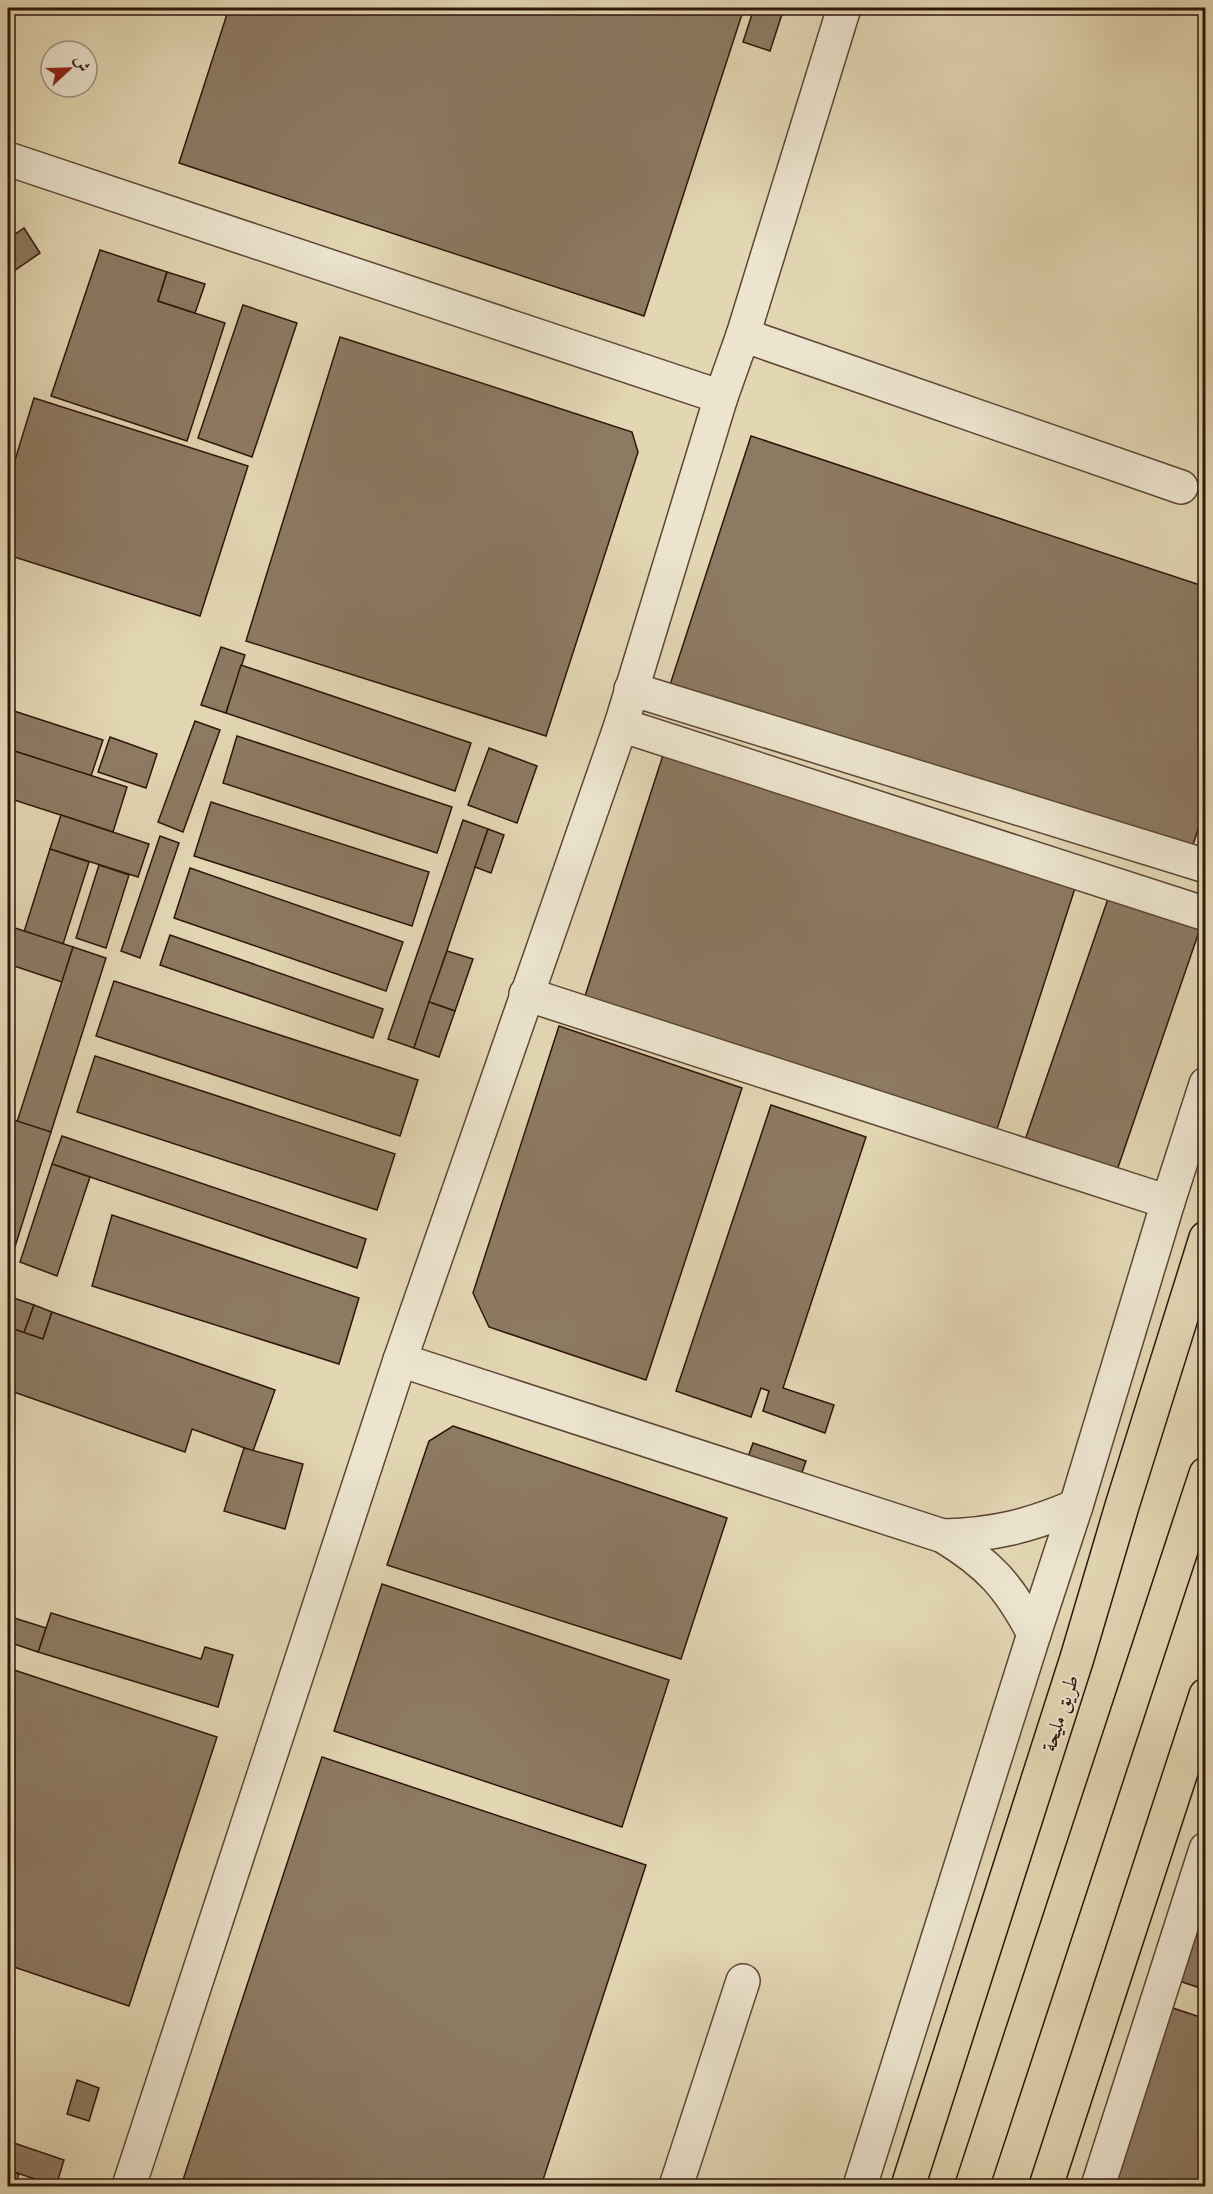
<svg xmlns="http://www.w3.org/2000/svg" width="1213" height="2194" viewBox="0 0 1213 2194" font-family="'IM FELL Double Pica',Amiri,serif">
  <rect width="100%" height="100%" fill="#e2d6b3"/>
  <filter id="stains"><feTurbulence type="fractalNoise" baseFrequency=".00333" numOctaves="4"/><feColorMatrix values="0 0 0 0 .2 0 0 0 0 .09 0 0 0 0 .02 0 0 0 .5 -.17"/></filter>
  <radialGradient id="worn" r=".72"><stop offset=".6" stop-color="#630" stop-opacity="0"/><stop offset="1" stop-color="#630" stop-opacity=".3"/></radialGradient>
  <g fill="#8d7a62" stroke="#30160a" stroke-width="1.5">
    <polygon points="229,8 744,8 644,316 179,163"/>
    <polygon points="754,8 784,8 770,51 743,42"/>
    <polygon points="24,228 40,253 8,275 8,239"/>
    <polygon points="100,250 167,272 158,301 225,323 187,441 51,396"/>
    <polygon points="167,272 205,284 195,313 158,301"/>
    <polygon points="243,305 297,323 252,457 198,438"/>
    <polygon points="340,337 632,432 638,452 546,736 246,641"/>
    <polygon points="34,398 248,466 200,616 8,555 8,483"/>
    <polygon points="751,436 1206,587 1206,805 1188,860 669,688"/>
    <polygon points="221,647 245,655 226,713 201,705"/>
    <polygon points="241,665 471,743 455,791 226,713"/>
    <polygon points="14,711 103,740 91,776 8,749 8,732"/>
    <polygon points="195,721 220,730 183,832 158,822"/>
    <polygon points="237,736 452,807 437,853 223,783"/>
    <polygon points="110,737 157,754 146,788 98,772"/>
    <polygon points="666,746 1077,882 996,1132 585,996"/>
    <polygon points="489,748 537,766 517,823 468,805"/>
    <polygon points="8,749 127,787 113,832 8,798"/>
    <polygon points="211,802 429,872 412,926 194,856"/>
    <polygon points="61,815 149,844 138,877 50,849"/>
    <polygon points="463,820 488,829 414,1048 388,1039"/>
    <polygon points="488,829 504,835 491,873 475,867"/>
    <polygon points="160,836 179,843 140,958 121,951"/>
    <polygon points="50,849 89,862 63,944 24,932"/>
    <polygon points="99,865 129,875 106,948 76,938"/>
    <polygon points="190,868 403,942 386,991 174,918"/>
    <polygon points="1110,893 1202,923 1115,1176 1023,1146"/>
    <polygon points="9,926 73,947 62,982 8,964"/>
    <polygon points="170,935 383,1009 373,1038 160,965"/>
    <polygon points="73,947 106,958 51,1132 17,1122"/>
    <polygon points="447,951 473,959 455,1011 429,1002"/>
    <polygon points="114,981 418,1080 400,1136 96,1036"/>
    <polygon points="429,1002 455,1011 439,1057 414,1048"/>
    <polygon points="559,1026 742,1088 646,1380 489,1327 473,1293"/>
    <polygon points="95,1056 395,1154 377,1210 77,1112"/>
    <polygon points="771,1105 866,1137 783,1388 834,1405 825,1433 763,1411 769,1391 761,1388 751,1417 676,1391"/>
    <polygon points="8,1118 51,1132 8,1269"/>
    <polygon points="62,1136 366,1239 357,1268 52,1164"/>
    <polygon points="52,1164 90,1177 57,1276 20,1262"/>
    <polygon points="112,1215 359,1298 339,1364 92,1286"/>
    <polygon points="8,1296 34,1305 24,1333 8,1327"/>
    <polygon points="34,1305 52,1312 43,1339 24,1333"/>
    <polygon points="52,1312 275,1390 253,1451 192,1429 185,1452 8,1390 8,1327 43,1339"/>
    <polygon points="453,1426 727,1518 681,1659 387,1565 429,1441"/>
    <polygon points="753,1443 806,1461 801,1475 748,1457"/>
    <polygon points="244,1448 303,1464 285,1529 224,1511"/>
    <polygon points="382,1584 669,1680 622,1827 334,1731"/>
    <polygon points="51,1613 201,1659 205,1647 233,1655 218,1707 38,1652"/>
    <polygon points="8,1616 46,1628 38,1652 8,1642"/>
    <polygon points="8,1668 217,1737 129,2006 8,1965"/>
    <polygon points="322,1757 646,1865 541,2186 181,2186"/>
    <polygon points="1206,1899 1206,1990 1179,1981"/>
    <polygon points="1164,2005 1206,2019 1206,2186 1107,2186"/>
    <polygon points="77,2080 99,2088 89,2121 67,2114"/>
    <polygon points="11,2142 64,2160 56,2186 8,2170 8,2153"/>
    <polygon points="8,2170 19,2174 15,2184 8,2181"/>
  </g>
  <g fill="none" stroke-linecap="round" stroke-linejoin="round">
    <g stroke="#5c4634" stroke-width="36">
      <g id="minor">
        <polyline points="8,159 721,397"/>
        <polyline points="743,335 1181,487"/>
        <polyline points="631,689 1206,866"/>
        <polyline points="621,725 1206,914"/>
        <polyline points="526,994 1168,1202"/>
        <path d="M400 1360 943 1536C989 1564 1009 1586 1034 1634"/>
        <path d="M943 1536C993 1535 1030 1526 1076 1506"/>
        <polyline points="129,2186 400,1360 621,725 721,397 743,335 844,8"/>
        <polyline points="676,2186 743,1981"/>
        <polyline points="860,2186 1034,1634 1076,1506 1168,1202 1206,1084"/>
        <polyline points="1098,2186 1206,1849"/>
      </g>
    </g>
    <g stroke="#30160a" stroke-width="36">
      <g id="major">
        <polyline points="908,2186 1077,1658 1122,1506 1206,1238"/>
        <polyline points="1046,2186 1206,1695"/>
      </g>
    </g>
    <g stroke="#30160a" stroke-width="36">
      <polyline id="highway" points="972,2186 1206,1474"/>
    </g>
    <use href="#minor" stroke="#ece4ce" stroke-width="33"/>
    <use href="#major" stroke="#e2d6b3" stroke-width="33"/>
    <use href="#highway" stroke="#e2d6b3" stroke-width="33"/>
  </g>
  <g text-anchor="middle" stroke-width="4.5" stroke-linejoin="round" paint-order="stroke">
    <g font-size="21" fill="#30160a" stroke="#ece4ce">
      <text transform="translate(1060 1713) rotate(-72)" y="7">طريق مليحة</text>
    </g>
  </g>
  <rect width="1213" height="2194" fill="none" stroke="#e2d6b3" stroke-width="30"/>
  <rect x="9" y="9" width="1195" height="2176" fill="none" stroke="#30160a" stroke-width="3"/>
  <rect x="15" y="15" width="1183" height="2164" fill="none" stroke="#30160a" stroke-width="1.5"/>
  <g transform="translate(69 69) rotate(68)"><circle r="28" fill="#ece4ce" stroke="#a19280" stroke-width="1.5"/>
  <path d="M0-4.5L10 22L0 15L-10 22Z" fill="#8f2418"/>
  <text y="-9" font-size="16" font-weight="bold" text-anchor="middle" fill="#30160a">ش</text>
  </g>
  <rect width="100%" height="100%" filter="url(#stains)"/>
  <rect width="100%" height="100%" fill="url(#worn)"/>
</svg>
